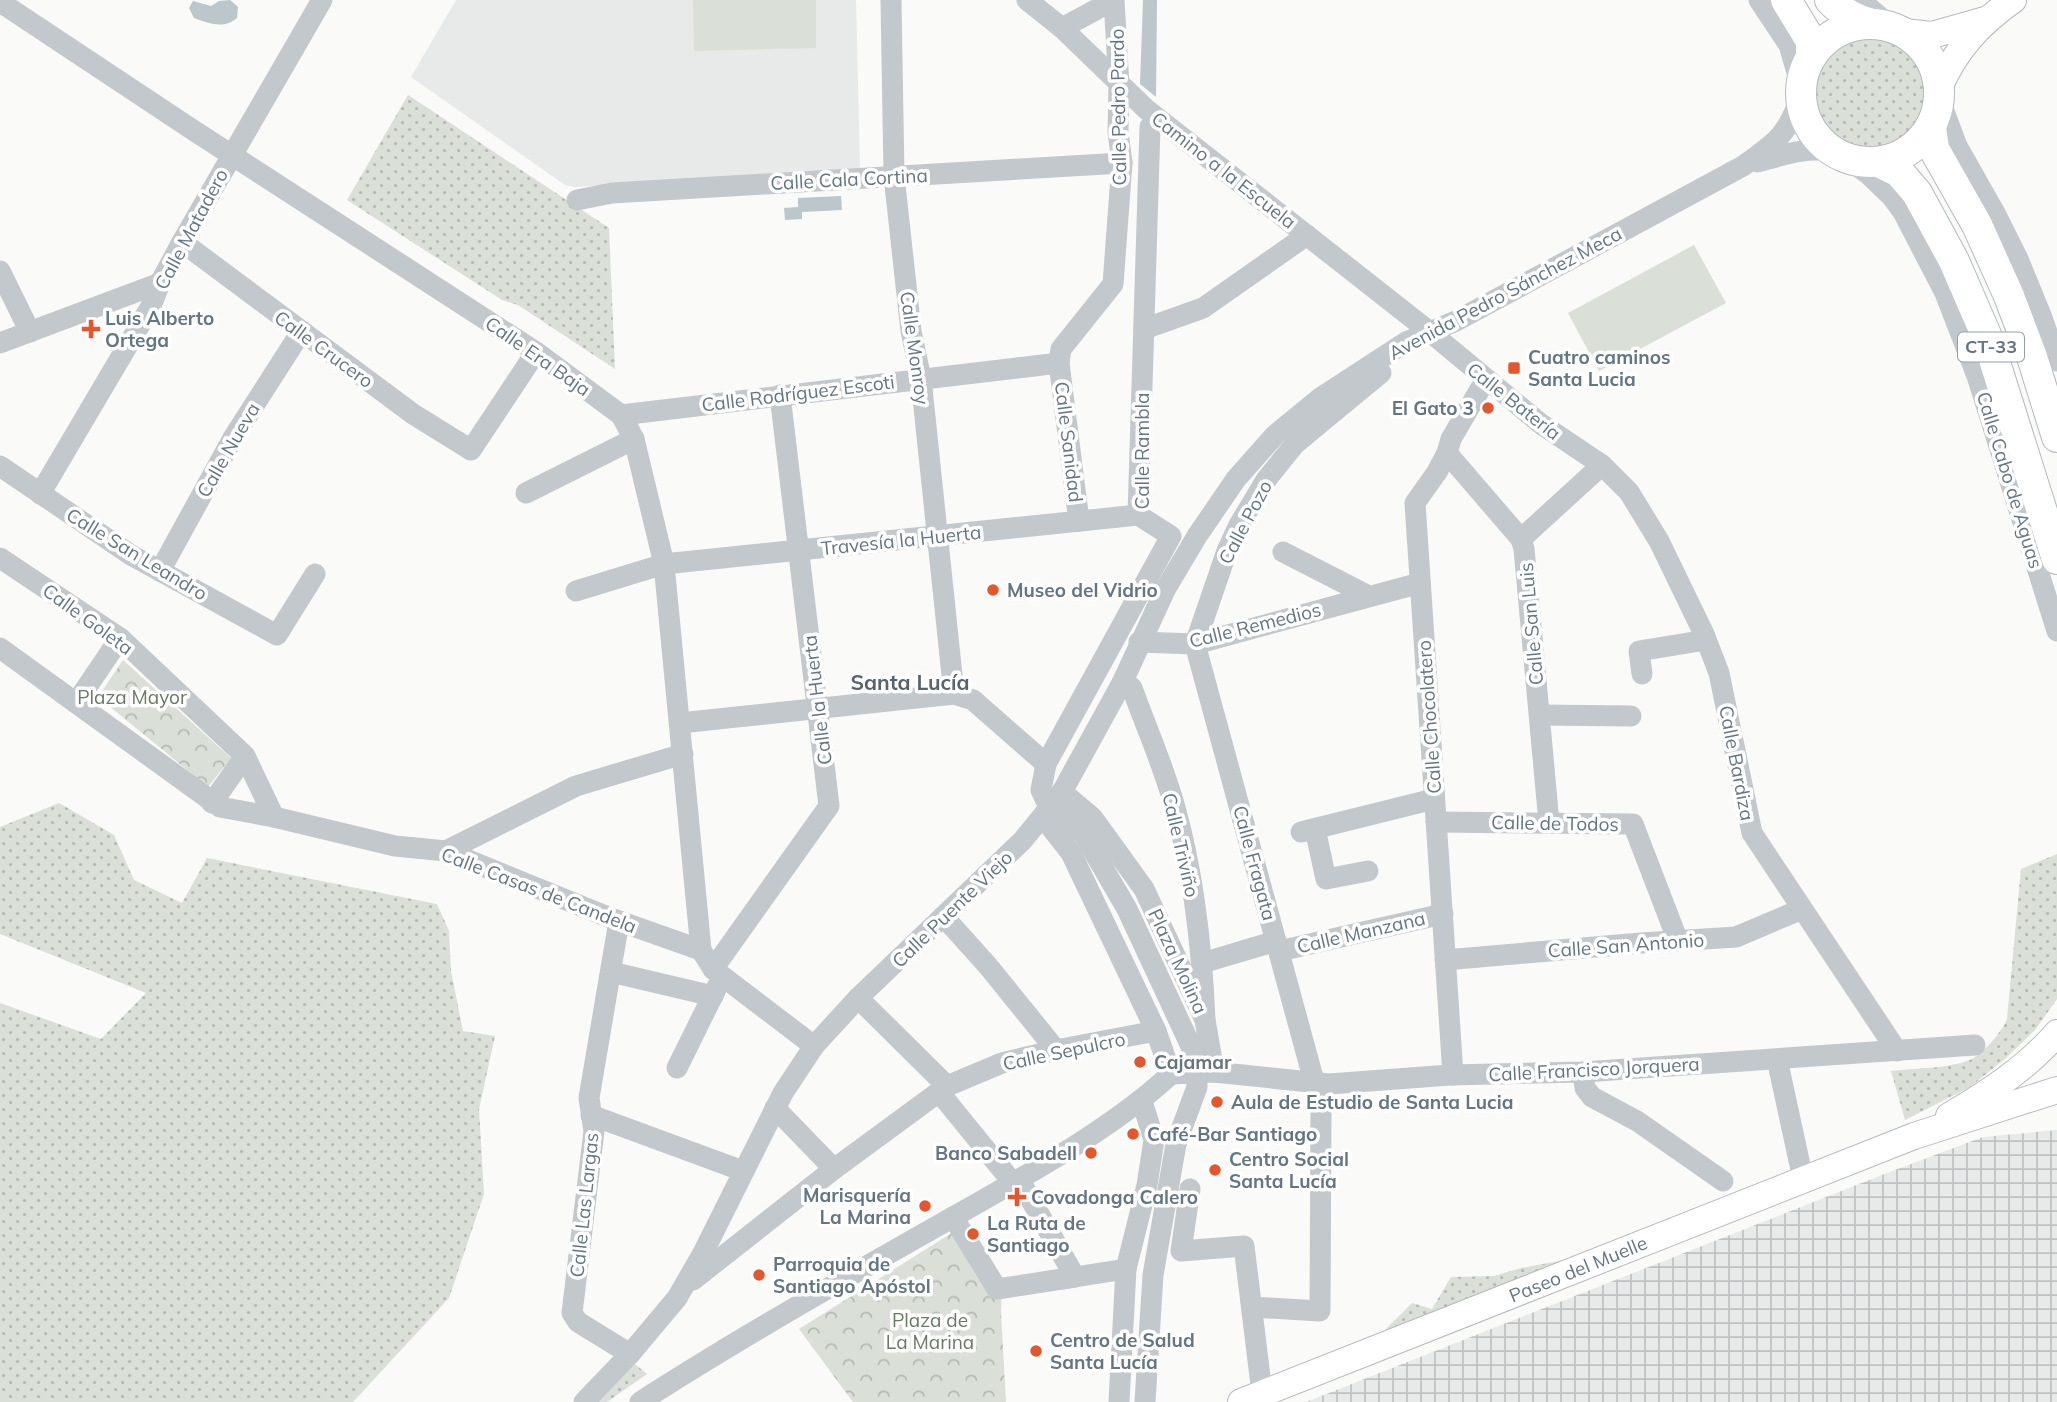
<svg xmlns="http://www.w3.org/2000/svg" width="2057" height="1402" viewBox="0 0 2057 1402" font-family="Mulish,sans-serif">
  <defs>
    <pattern id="industrial-grid" width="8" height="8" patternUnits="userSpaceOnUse" patternTransform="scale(1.75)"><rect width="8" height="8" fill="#e8e9e9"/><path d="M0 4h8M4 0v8" fill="none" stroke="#c0c1c2"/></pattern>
    <pattern id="grass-dots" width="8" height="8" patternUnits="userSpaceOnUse" patternTransform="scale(1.75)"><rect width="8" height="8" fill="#dadfd7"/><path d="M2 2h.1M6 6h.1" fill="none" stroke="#b4b9b4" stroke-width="1.8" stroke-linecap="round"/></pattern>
    <pattern id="park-crowns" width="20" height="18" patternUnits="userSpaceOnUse" patternTransform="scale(1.75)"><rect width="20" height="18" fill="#dadfd7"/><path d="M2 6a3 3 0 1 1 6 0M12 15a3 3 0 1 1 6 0" fill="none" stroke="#b4b9b4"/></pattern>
  </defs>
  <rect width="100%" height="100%" fill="#fafaf8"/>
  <polygon fill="#e8e9e9" points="456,0 856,0 860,169 574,187 565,185 411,77"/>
  <polygon fill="url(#industrial-grid)" points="2057,1130 2057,1402 1306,1402 1887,1173 1983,1137"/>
  <g fill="url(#grass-dots)">
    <circle cx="1870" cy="93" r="54"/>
    <polygon points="408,95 609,228 615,369 518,305 502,300 347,200"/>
    <polygon points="59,803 114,835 134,880 182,903 207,858 437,904 449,931 451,971 463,1031 495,1036 479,1109 484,1194 449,1298 353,1402 0,1402 0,1003 101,1039 146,993 0,934 0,827"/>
    <path d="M2057 854V999L2035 1030 2006 1058 1970 1087 1905 1120 1891 1071C1917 1068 1946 1069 1970 1060 1983 1054 2002 1032 2007 1019L2021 869Z"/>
    <polygon points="1575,1258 1379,1336 1412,1303 1432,1309 1451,1277 1494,1276 1521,1268"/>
    <polygon points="635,1364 647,1374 607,1402 595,1402"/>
  </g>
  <g fill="url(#park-crowns)">
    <polygon points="123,660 231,758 208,787 98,697"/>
    <polygon points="966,1224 1002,1283 1001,1312 1006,1402 853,1402 799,1329"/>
  </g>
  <g fill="#dadfd7">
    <polygon points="693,0 816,0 816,48 694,51"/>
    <polygon points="1694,245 1726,303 1599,371 1568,313"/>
  </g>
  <g fill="#bbc7cb">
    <path d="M230 0 238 7 237 18C224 29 210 24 194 18L189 8 193 1 211 6 219 1Z"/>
    <polygon points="1143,0 1157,0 1156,97 1140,84"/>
    <polygon points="841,196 842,210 802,212 802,219 785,220 784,208 798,207 798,198"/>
  </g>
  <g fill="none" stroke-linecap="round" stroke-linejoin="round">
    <g stroke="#b5babe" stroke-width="28">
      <g id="major">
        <polyline points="1903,32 1932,35 1985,20"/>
        <path d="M1939 88C1955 50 1979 24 2013 0"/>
        <path d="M1949 1116C1988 1093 2027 1068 2057 1033"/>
        <polyline points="1241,1402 1914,1136 2057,1090"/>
      </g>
    </g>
    <g stroke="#b4b9bd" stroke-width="32">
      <g id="highway">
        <polyline points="1786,0 1811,41 1811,57"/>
        <path d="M1830 0C1842 13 1856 20 1873 24"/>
        <circle cx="1870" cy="93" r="69"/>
        <polyline points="1931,127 1934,149 1977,225 2009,296 2032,357 2057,437"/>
        <polyline points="1879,162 1899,172 1917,193 1954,261 1987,337 2057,559"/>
      </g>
    </g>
    <g stroke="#c3c8cc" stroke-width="21">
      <polyline points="891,0 894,176 911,331 921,379 954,694"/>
      <polyline points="1027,0 1062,28 1146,109 1430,332 1541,424 1602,465 1629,492 1659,541 1704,634 1719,673 1752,833 1897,1051"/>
      <polyline points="1759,0 1789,45 1801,86"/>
      <polyline points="1860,0 1893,28"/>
      <polyline points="0,2 193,130 536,352 621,415 634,439 664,564 701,950 713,969 814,1046"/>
      <polyline points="1062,28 1114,0 1119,85 1118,132 1122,163 1113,284 1061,349 1059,363 1079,521"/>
      <polyline points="1939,98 1957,146 1996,215 2018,259 2041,315 2057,361"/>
      <polyline points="1847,159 1868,174 1892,197 1903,212 1945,293 1977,376 2057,631"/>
      <path d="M1758 162C1783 155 1808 146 1834 152"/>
      <polyline points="577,200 612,193 1122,163"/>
      <polyline points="182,242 413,414 471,450 536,352"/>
      <polyline points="0,271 30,332"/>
      <polyline points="1144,329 1203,308 1307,235"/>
      <polyline points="0,343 160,283"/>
      <polyline points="621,415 1059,363"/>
      <polyline points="1447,453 1521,539 1524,549 1549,823"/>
      <polyline points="0,466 131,555 277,635 315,574"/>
      <polyline points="526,493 634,439"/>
      <polyline points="40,494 151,306 160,283 182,242 322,0"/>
      <polyline points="1138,515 1171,536 1046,764 1041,790 1046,801 1084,835 1127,909 1196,1057 1197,1087 1176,1144 1153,1275 1145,1402"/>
      <polyline points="1138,515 1150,127"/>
      <polyline points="1521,539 1602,465"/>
      <polyline points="1283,552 1369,596"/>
      <polyline points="0,558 120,638 245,756 274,817"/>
      <polyline points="160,571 233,438 301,332"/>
      <polyline points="576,591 664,564 1138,515"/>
      <polyline points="1139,642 1195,644 1420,583"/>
      <polyline points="0,648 220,807 274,817 395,846 446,851 613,919 701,950"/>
      <polyline points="1642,674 1639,651 1706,640"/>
      <path d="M1123 681 1132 688C1146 727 1163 765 1174 804 1194 874 1202 947 1205 1020"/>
      <polyline points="76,703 120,638"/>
      <polyline points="1540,715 1631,716"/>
      <polyline points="680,723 954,694 973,700 1046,764"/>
      <polyline points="1062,792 1092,817 1144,889 1205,1020 1214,1072"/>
      <polyline points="212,803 245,756"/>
      <polyline points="1043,817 1071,853 1156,1031 1171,1074"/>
      <polyline points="1436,822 1633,824 1678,941"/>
      <polyline points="1315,829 1326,879 1368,871"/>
      <polyline points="1301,832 1434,799"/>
      <polyline points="446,851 576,786 683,754"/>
      <polyline points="944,917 988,966 1056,1050"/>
      <polyline points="619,921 589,1098 594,1131 572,1313 578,1322 630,1354"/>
      <polyline points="1279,951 1443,914"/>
      <polyline points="1445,960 1641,943 1736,937 1802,909"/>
      <polyline points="1202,963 1276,941"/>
      <polyline points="713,969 829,806 780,395"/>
      <polyline points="611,972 713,996"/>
      <polyline points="858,998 947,1086"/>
      <polyline points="1777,1059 1803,1179"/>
      <polyline points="677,1068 718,985"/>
      <polyline points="1583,1072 1585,1088 1592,1097 1637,1121 1723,1181"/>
      <polyline points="1171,1074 1214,1072 1329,1084 1450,1075 1583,1072 1975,1045"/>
      <polyline points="1453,1075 1415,503 1437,472 1447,453 1451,439 1486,379"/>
      <polyline points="939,1092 1013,1183"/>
      <polyline points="775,1108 834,1169"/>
      <polyline points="591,1115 743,1171"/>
      <polyline points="1190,1189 1181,1251 1244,1246 1262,1393"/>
      <polyline points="953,1217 997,1289 1075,1277 1019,1179"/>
      <polyline points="1062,1279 1126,1269"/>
      <polyline points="693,1280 834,1169 947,1086 1002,1063 1056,1050 1156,1031"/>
      <polyline points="1252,1307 1320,1311 1321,1107 1195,644 1227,551 1239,525 1266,480 1295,444 1381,373 1379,370"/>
      <path d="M584 1402 630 1354 677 1298 703 1253 783 1093 814 1046 858 998 1023 840 1062 792 1123 681 1165 590 1197 536 1236 479 1275 435 1320 398 1406 342 1456 321 1743 166C1776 142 1787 136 1801 96"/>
      <path d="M640 1402C743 1336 849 1276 955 1216 1026 1175 1111 1130 1171 1074"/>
      <polyline points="1119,1402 1126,1269 1147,1185 1154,1140 1142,1101"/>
    </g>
    <use href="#major" stroke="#fff" stroke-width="26"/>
    <use href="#highway" stroke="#fff" stroke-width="30"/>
  </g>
  <g fill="#e4572e" stroke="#fff" stroke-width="2.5">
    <path d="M87.5 318.5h7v7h7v7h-7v7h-7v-7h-7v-7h7z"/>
    <rect x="1507" y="361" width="14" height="14" rx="3.5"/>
    <circle cx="1488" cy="408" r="7"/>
    <circle cx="993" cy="590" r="7"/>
    <circle cx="1140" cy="1062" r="7"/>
    <circle cx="1217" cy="1102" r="7"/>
    <circle cx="1133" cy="1134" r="7"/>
    <circle cx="1091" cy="1153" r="7"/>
    <circle cx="1215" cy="1170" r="7"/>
    <path d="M1013.5 1186.5h7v7h7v7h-7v7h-7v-7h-7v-7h7z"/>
    <circle cx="925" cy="1206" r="7"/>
    <circle cx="973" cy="1234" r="7"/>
    <circle cx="759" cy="1275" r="7"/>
    <circle cx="1036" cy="1351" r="7"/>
  </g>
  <g text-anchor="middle" stroke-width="7" stroke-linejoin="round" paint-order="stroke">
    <rect fill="#fff" stroke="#939fa8" stroke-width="2" x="1958" y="332.5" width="66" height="29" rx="5"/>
    <g font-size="18" font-weight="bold" fill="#657683">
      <text x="1991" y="353">CT-33</text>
    </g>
    <g font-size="19" fill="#657683" stroke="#fff">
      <text transform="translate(1118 107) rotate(-91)" y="7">Calle Pedro Pardo</text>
      <text transform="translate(1224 170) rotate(38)" y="7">Camino a la Escuela</text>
      <text transform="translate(849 179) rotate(-3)" y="7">Calle Cala Cortina</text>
      <text transform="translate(191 229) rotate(-62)" y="7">Calle Matadero</text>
      <text transform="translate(1505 293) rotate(-28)" y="7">Avenida Pedro Sánchez Meca</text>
      <text transform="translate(915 348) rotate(82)" y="7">Calle Monroy</text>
      <text transform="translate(324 349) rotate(36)" y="7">Calle Crucero</text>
      <text transform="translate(538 356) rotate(35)" y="7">Calle Era Baja</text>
      <text transform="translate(798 393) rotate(-7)" y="7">Calle Rodríguez Escoti</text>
      <text transform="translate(1514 401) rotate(38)" y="7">Calle Batería</text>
      <text transform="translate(1069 442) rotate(83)" y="7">Calle Sanidad</text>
      <text transform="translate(228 450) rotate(-60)" y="7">Calle Nueva</text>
      <text transform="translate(1142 451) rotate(-90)" y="7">Calle Rambla</text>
      <text transform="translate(2010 480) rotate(73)" y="7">Calle Cabo de Aguas</text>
      <text transform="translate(1245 522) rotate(-62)" y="7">Calle Pozo</text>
      <text transform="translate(901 540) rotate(-6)" y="7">Travesía la Huerta</text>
      <text transform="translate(137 554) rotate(31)" y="7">Calle San Leandro</text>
      <text transform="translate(88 619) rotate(36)" y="7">Calle Goleta</text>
      <text transform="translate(1531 624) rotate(-95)" y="7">Calle San Luis</text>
      <text transform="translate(1255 625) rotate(-14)" y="7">Calle Remedios</text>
      <text transform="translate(817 700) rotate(-97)" y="7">Calle la Huerta</text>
      <text transform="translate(1429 717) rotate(-94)" y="7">Calle Chocolatero</text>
      <text transform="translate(1737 763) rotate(79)" y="7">Calle Bardiza</text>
      <text transform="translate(1555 823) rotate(1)" y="7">Calle de Todos</text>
      <text transform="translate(1181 845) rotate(77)" y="7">Calle Triviño</text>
      <text transform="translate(1255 863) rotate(75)" y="7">Calle Fragata</text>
      <text transform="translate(539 890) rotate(21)" y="7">Calle Casas de Candela</text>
      <text transform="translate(952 909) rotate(-44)" y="7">Calle Puente Viejo</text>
      <text transform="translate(1361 932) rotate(-13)" y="7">Calle Manzana</text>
      <text transform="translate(1626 945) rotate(-4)" y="7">Calle San Antonio</text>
      <text transform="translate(1178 961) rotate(65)" y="7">Plaza Molina</text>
      <text transform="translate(1064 1051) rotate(-12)" y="7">Calle Sepulcro</text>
      <text transform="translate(1594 1069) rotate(-3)" y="7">Calle Francisco Jorquera</text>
      <text transform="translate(584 1205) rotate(-84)" y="7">Calle Las Largas</text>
      <text transform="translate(1578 1269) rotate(-22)" y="7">Paseo del Muelle</text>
    </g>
    <g font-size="19" font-weight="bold" fill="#657683" stroke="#fff" text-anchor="start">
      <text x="105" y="325">Luis Alberto<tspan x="105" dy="22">Ortega</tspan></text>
      <text x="1528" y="364">Cuatro caminos<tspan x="1528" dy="22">Santa Lucia</tspan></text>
      <text x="1474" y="415" text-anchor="end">El Gato 3</text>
      <text x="1007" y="597">Museo del Vidrio</text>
      <text x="1154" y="1069">Cajamar</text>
      <text x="1231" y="1109">Aula de Estudio de Santa Lucia</text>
      <text x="1147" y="1141">Café-Bar Santiago</text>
      <text x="1077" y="1160" text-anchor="end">Banco Sabadell</text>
      <text x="1229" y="1166">Centro Social<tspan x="1229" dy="22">Santa Lucía</tspan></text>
      <text x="911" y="1202" text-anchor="end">Marisquería<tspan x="911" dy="22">La Marina</tspan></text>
      <text x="1031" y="1204">Covadonga Calero</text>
      <text x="987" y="1230">La Ruta de<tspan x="987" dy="22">Santiago</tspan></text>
      <text x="773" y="1271">Parroquia de<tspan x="773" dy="22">Santiago Apóstol</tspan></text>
      <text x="1050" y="1347">Centro de Salud<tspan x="1050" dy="22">Santa Lucía</tspan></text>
    </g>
    <g font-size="19" fill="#687a64" stroke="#fff">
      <text x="132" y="704">Plaza Mayor</text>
      <text x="930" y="1327">Plaza de<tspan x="930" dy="22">La Marina</tspan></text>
    </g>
    <g font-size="21" font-weight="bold" fill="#57646e" stroke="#fff">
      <text x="910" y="690">Santa Lucía</text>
    </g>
  </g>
</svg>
